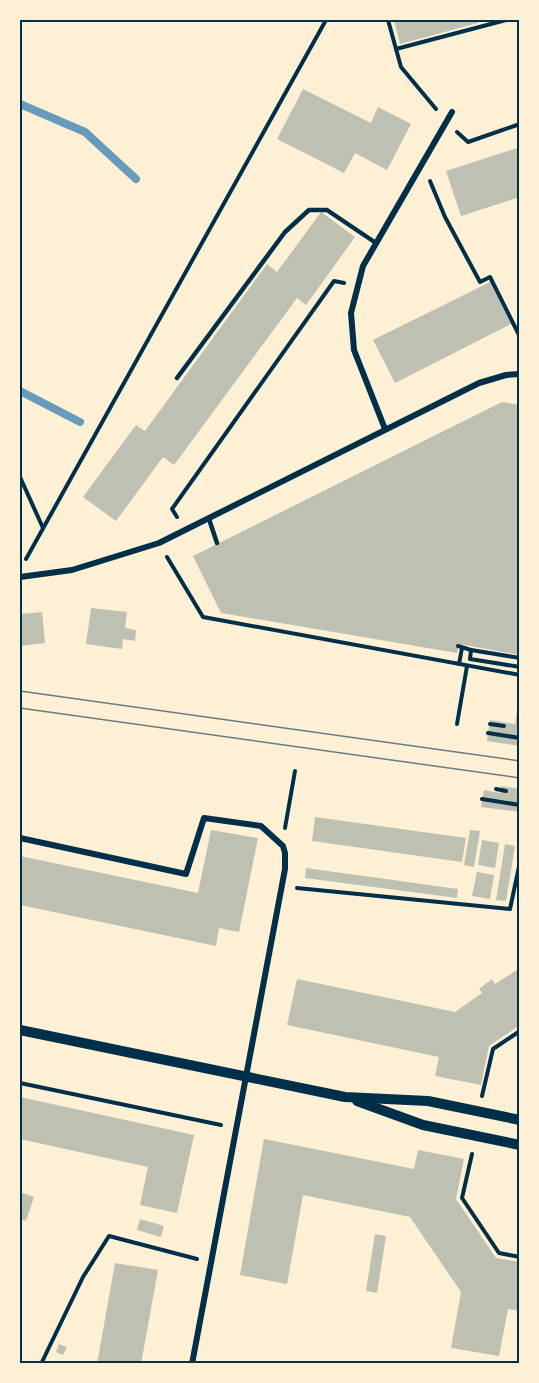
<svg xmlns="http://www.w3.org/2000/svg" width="539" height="1383" viewBox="0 0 539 1383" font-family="Manrope,sans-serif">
  <rect width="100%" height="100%" fill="#fdf0d5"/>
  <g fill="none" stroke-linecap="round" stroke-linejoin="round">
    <g stroke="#669bbc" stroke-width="8">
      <polyline points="20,104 85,132 136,179"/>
      <polyline points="20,391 80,422"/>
    </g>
  </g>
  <g fill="#bec0b2">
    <polygon points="394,20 477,20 478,23 400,44"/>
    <polygon points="303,89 371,123 378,107 411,124 387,170 355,153 344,173 277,139"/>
    <polygon points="520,147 520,197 461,216 446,171"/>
    <polygon points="321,212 355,237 306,305 297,298 174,465 163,457 116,521 83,497 136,425 145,431 267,264 277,272"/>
    <polygon points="490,282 511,324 395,383 373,340"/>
    <polygon points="502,402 520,405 520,655 459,644 457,653 221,613 193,556"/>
    <polygon points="91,608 127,612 125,628 136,630 135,641 123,639 122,649 86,644"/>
    <polygon points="42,612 45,643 20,646 20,614"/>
    <polygon points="518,704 520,746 487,741 490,720 515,724"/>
    <polygon points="501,786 520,789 520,812 481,807 484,790 500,793"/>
    <polygon points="315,817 466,838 462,862 312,841"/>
    <polygon points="211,830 258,838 239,932 219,928 216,946 20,905 20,856 198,893"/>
    <polygon points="470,830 480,831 474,867 464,865"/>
    <polygon points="482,840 499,843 495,868 478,865"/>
    <polygon points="505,844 515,846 506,901 496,900"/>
    <polygon points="306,868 458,889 457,898 305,878"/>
    <polygon points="477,872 494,875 490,899 472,896"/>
    <polygon points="520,968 520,1025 489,1046 481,1085 435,1076 439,1057 287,1025 297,979 455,1012 482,993 479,989 492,979 495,984"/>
    <polygon points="20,1097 194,1135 177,1213 140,1205 148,1167 20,1139"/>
    <polygon points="264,1139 414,1169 418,1150 464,1159 456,1199 496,1258 520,1262 520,1311 508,1309 499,1356 451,1348 461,1292 410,1217 303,1195 287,1284 240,1275"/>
    <polygon points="20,1192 34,1197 26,1221 20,1219"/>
    <polygon points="140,1219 164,1226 161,1237 137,1230"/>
    <polygon points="375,1234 386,1236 377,1293 366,1291"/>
    <polygon points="115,1263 158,1270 141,1364 97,1364"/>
    <polygon points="59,1344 67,1347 63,1355 56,1352"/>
  </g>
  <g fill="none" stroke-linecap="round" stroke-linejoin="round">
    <g stroke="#003049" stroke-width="4">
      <polyline points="388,20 401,67 436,109"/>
      <polyline points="396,49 506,20"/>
      <polyline points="457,132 468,142 520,124"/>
      <polyline points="430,181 445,217 480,282 490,277 520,337"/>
      <polyline points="20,477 43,528"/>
      <polyline points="177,517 172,509 334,281 344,283"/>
      <polyline points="167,557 203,617 520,675"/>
      <polyline points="26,559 326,20"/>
      <polyline points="458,646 471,650 470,659 520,667"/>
      <polyline points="471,650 520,658"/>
      <polyline points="459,664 462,648"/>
      <polyline points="457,724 467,666"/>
      <polyline points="490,724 504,726"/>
      <polyline points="488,733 520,738"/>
      <polyline points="496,789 506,791"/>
      <polyline points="482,799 520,805"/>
      <polyline points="285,828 295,771"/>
      <polyline points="297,888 510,909 520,862"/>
      <polyline points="20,1083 221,1125"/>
      <polyline points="482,1096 493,1049 520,1031"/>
      <polyline points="472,1154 462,1198 499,1253 520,1257"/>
      <polyline points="41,1364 83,1277 109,1236 197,1259"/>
    </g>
    <g stroke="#003049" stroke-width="4.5">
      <polyline points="177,378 285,232 309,210 327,210 376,243"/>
      <polyline points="209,519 217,543"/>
    </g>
    <g stroke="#003049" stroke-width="6">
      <polyline points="385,429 354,350 351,313 363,266 452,112"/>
      <polyline points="20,577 72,570 159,543 479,383 506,375 520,374"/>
      <polyline points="20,838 186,874 204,818 261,826 283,846 285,853 285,869 192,1364"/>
    </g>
    <g stroke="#003049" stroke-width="10">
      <polyline points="20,1030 345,1097 428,1101 520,1120"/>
      <polyline points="357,1101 423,1125 520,1145"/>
    </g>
    <g stroke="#657d81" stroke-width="1.5">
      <polyline points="20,691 520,761"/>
      <polyline points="20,708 520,778"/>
    </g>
  </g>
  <rect width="539" height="1383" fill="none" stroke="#fdf0d5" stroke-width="42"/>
  <rect x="21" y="21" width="497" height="1341" fill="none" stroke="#003049" stroke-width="2"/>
</svg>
